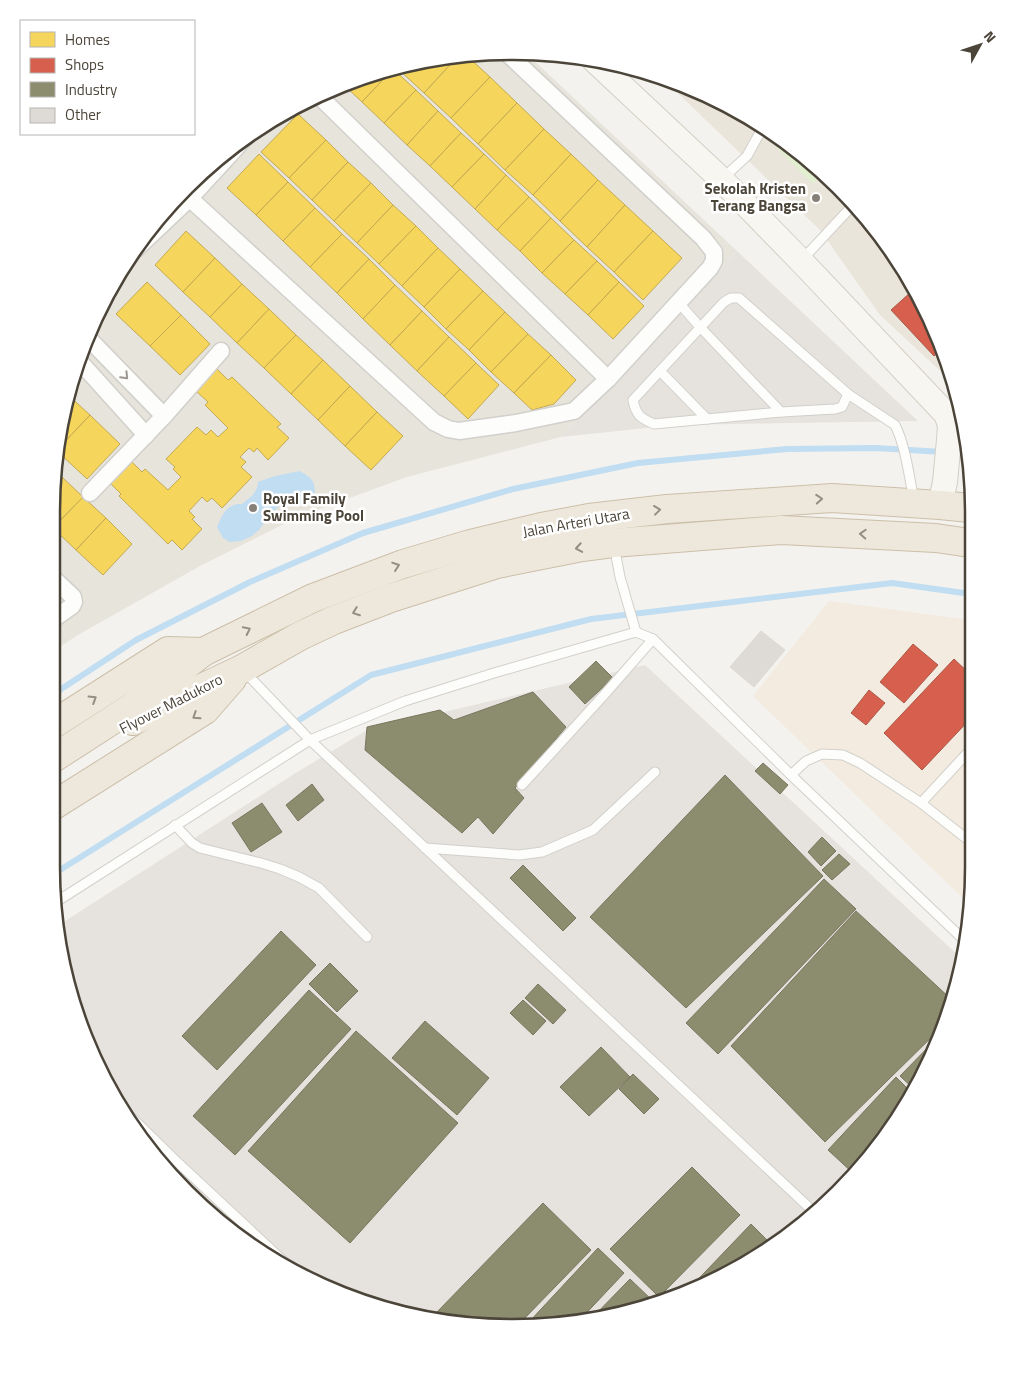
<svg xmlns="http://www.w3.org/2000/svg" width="1025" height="1379" viewBox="0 0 1025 1379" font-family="'Titillium Web',sans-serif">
  <rect width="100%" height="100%" fill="#f4f2ee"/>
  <polygon fill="#e7e4dc" points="482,52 527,54 737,251 561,437 407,477 300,516 200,566 78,635 52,652 52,483 67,393 129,256 231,147 308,99 393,67"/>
  <polygon fill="#f3ebdf" points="829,601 971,620 973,897 971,906 753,696"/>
  <polygon fill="#e6e2de" points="645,665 961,958 949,1014 912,1097 859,1170 794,1232 689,1293 572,1324 423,1319 309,1280 209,1213 129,1123 67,986 59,925 294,774 367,730"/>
  <polygon fill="#eae5da" points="659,75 743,113 816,166 878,231 939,336 950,380 880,315 820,230"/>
  <polygon fill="#e1eecf" points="777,137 816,166 824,173 813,184 772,143"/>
  <polygon fill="#e6e3df" points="737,251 918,421 675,425 561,437"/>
  <path fill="#c0ddf1" d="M300 471C313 479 315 481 315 495 307 504 291 507 279 506L269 516 259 530 252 536 241 541 230 542 223 538 217 527C222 515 227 503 242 504 250 497 257 494 258 482L275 476Z"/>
  <g fill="#f6d55c" stroke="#c3aa52">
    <polygon points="466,55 490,77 451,118 424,93 458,56"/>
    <polygon points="458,56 424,93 397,68 398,66"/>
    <polygon points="392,67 393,69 362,102 344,85"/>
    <polygon points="393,69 416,90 384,123 362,102"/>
    <polygon points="490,77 517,103 478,144 451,118"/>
    <polygon points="416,90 438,111 407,145 384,123"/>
    <polygon points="517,103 544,129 505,170 478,144"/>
    <polygon points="438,111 461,133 430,166 407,145"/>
    <polygon points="298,114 326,140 289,178 261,152"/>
    <polygon points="544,129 571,154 533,195 505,170"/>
    <polygon points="461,133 484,154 452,187 430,166"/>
    <polygon points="326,140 348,162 312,200 289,178"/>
    <polygon points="259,154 288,182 256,215 227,188"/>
    <polygon points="484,154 506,175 475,209 452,187"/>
    <polygon points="571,154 598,180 560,221 533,195"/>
    <polygon points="348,162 371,183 334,221 312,200"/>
    <polygon points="506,175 529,197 497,230 475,209"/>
    <polygon points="598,180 625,205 587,247 560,221"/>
    <polygon points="288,182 315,208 283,241 256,215"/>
    <polygon points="371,183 393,205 357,243 334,221"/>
    <polygon points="529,197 551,218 520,251 497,230"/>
    <polygon points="393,205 416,226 379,264 357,243"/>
    <polygon points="625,205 653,231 614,272 587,247"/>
    <polygon points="315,208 342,234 310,267 283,241"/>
    <polygon points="551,218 574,240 542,273 520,251"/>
    <polygon points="416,226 438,248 402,286 379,264"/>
    <polygon points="186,231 215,258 183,292 155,265"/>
    <polygon points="653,231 682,258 643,300 614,272"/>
    <polygon points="342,234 369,259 337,293 310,267"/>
    <polygon points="574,240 597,261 565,294 542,273"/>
    <polygon points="438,248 460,269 424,307 402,286"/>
    <polygon points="215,258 242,284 210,317 183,292"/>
    <polygon points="369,259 395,285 363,319 337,293"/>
    <polygon points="597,261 619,282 588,315 565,294"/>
    <polygon points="460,269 483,291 446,329 424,307"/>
    <polygon points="147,282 181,315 150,346 116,314"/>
    <polygon points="619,282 644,306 613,339 588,315"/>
    <polygon points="242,284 269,309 237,343 210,317"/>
    <polygon points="395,285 422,311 390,345 363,319"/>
    <polygon points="483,291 505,312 469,350 446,329"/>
    <polygon points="269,309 296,335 264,368 237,343"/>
    <polygon points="422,311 449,337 417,371 390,345"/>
    <polygon points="505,312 528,334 491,372 469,350"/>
    <polygon points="181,315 210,344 180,375 150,346"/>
    <polygon points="528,334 551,355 514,393 491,372"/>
    <polygon points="296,335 323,360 291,394 264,368"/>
    <polygon points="449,337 476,363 444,396 417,371"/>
    <polygon points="551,355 576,380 554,404 532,410 514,393"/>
    <polygon points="323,360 350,386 318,420 291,394"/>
    <polygon points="476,363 499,385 468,419 444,396"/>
    <polygon points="217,369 228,380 232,377 281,424 277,427 289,438 268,460 257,448 254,452 249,448 240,457 246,462 241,467 252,477 222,508 212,498 207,502 202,497 189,511 195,517 192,519 202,529 182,550 172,540 168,544 119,496 121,494 109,482 130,460 142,472 145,469 168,490 181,477 173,469 175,467 166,459 197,427 206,435 211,430 218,437 228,428 205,405 208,402 196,391"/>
    <polygon points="350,386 377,412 345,446 318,420"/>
    <polygon points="67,394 90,415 58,449"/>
    <polygon points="377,412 403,436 371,470 345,446"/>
    <polygon points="90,415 120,444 87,479 57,451 58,449"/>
    <polygon points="54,470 62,477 52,488 52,483"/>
    <polygon points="62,477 83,497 53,528 52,488"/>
    <polygon points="83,497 106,518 76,550 53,528"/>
    <polygon points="106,518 132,544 103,575 76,550"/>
  </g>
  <g fill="#d6604d" stroke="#ac5847">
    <polygon points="912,291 939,336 942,349 934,356 891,310"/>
    <polygon points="913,644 938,665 904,703 880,682"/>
    <polygon points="954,659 971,675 972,717 922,770 884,733"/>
    <polygon points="869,690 885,703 866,725 851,713"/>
  </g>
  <g fill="#8c8c6e" stroke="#78765e">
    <polygon points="596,661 613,678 585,704 569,687"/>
    <polygon points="533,692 566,727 515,788 524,798 493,834 478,817 462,833 365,750 367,727 440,710 454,720"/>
    <polygon points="763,763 788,785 780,794 755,771"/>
    <polygon points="725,775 823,876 686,1008 590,917"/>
    <polygon points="312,784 324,800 298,821 286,805"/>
    <polygon points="262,803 282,832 251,852 232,823"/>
    <polygon points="822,837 836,851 821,866 808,852"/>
    <polygon points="839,854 850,864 832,880 822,870"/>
    <polygon points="523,865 576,918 563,931 510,878"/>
    <polygon points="824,879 856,909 718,1054 686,1023"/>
    <polygon points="856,911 952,1000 949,1014 945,1024 825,1142 731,1046"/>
    <polygon points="281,931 316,965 217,1070 182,1036"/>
    <polygon points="330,963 358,991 337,1012 309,984"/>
    <polygon points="538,984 566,1010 553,1024 525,998"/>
    <polygon points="309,990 351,1029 235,1155 193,1116"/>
    <polygon points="523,1000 546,1021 533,1035 510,1013"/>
    <polygon points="425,1021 489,1078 457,1115 392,1058"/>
    <polygon points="356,1031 458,1123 350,1243 248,1151"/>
    <polygon points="940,1035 915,1090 900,1076"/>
    <polygon points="601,1047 630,1077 589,1116 560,1087"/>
    <polygon points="633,1074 659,1099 644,1114 619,1089"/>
    <polygon points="896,1077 913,1094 859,1170 855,1175 828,1150"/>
    <polygon points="692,1167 740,1215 659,1297 610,1249"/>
    <polygon points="543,1203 591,1250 521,1322 444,1320 437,1312"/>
    <polygon points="751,1224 772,1245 689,1293 684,1294"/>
    <polygon points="598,1248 624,1273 577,1323 572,1324 529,1322"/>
    <polygon points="630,1279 654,1302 591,1319"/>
  </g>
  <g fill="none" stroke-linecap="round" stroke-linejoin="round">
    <g stroke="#c0ddf1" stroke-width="6">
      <polyline points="953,452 970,453"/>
      <polyline points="52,695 136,640 250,582 363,533 513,489 638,463 787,449 876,448 943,452"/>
      <polyline points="52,875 371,675 591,619 892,583 971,594"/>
    </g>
  </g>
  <polygon fill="#dedbd6" stroke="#dcd9d4" points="761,631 785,650 754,687 730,667"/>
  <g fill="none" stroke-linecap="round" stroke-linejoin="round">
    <g stroke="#d2d0cb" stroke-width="11">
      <g id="lane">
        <polyline points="722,179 747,156 763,127"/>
        <polyline points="801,261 853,205"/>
        <path d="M731 298H739L848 394 842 407 835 409 781 412 654 424C640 418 636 415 633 400L724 302Z"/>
        <polyline points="679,303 700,327 781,412"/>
        <polyline points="660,371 707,419"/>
        <path d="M848 394 895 425C906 447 909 477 914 500"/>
        <polyline points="614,545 620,577 636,632"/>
        <polyline points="244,671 310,740 815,1213"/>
        <polyline points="791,775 806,761 822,754 843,755 860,763 921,803 972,843"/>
        <polyline points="522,785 604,695 653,639"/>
        <polyline points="921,803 972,748"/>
        <polyline points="175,825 192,843 200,848 261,863 280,869 299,877 319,888 367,937"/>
        <polyline points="425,848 519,855 542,852 593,830 655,772"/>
        <polyline points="56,902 310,740 405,701 494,673 636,632 653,639 791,775 964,940"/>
        <polyline points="122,1108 174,1159 293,1270"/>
      </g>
    </g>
    <g stroke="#d2d0cb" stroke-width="19">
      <g id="street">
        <polyline points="318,95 608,379"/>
        <polyline points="186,195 434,422 448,429 459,431 516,423 574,411 608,379 710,268 714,261 714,252 703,238 507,53"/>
        <polyline points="135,250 189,199 245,138"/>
        <polyline points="91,341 164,416"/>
        <polyline points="81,363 146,435"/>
        <polyline points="90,493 164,416 221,351"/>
        <polyline points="52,620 72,606 74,602 73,597 52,577"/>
      </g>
    </g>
    <g stroke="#d3cfc5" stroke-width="26">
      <polyline id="secondary" points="594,60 722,180 801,261 946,414 950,425 949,440 945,482 940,505"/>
    </g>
    <g stroke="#ccbfa9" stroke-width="30">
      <g id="highway">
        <polyline points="133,721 242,669 300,636 334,620 391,598 497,564 582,547 613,543 781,530 936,538 970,543"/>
        <polyline points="52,725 168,651 203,652"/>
        <polyline points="52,759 131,708 203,652 313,598 403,564 470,544 541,527 589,518 667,509 832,498 940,505 970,508"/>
        <polyline points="51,807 205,710 232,679"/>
      </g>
    </g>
    <use href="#lane" stroke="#fdfdfc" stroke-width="9"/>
    <use href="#street" stroke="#fdfdfc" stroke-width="16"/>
    <use href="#secondary" stroke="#f7f6f1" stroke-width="24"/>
    <use href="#highway" stroke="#ede8db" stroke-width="28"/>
  </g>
  <defs><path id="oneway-chevron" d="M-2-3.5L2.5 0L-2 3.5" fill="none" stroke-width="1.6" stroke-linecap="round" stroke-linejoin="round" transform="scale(1.25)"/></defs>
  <use stroke="#9b9791" href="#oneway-chevron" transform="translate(125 376) rotate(46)"/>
  <g stroke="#948e82">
    <use href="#oneway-chevron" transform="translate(819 499) rotate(-4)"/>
    <use href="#oneway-chevron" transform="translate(657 510) rotate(-7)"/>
    <use href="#oneway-chevron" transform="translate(863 534) rotate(-177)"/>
    <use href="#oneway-chevron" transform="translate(579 548) rotate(170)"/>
    <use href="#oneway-chevron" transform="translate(396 566) rotate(-19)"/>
    <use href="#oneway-chevron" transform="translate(356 612) rotate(159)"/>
    <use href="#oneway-chevron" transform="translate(247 630) rotate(-26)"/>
    <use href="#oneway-chevron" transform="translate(93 699) rotate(-32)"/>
    <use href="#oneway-chevron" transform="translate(196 716) rotate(147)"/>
  </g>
  <g fill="#868178" stroke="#fff" stroke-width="2">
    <circle cx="816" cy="198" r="5"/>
    <circle cx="253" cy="508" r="5"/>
  </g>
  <g text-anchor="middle" stroke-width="5" stroke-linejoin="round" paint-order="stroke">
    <g font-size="15" font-weight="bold" fill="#4b4439" stroke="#fff" text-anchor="end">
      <text x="806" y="194">Sekolah Kristen<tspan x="806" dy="17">Terang Bangsa</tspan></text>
      <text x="263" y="504" text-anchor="start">Royal Family<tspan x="263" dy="17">Swimming Pool</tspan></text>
    </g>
    <g font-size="15" fill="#4b4439" stroke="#fff">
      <text transform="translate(576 523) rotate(-10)" y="5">Jalan Arteri Utara</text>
      <text transform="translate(171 704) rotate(-27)" y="5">Flyover Madukoro</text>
    </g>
  </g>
  <path d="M0 0H1025V1379H0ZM512 60H513A452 452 0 0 1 965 512V867A452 452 0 0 1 513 1319H512A452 452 0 0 1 60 867V512A452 452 0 0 1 512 60Z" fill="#fff" fill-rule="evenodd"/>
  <path fill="none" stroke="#4b4439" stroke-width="2.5" d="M512 60H513A452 452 0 0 1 965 512V867A452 452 0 0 1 513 1319H512A452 452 0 0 1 60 867V512A452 452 0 0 1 512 60Z"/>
  <rect x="20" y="20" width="175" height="115" fill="#ffffff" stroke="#b7b4b0"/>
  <rect x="30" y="32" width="25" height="15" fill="#f6d55c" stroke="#b7b4b0"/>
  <text x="65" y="45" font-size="15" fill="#4b4439">Homes</text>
  <rect x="30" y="58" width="25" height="15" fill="#d6604d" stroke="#b7b4b0"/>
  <text x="65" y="70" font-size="15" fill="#4b4439">Shops</text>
  <rect x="30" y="82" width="25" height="15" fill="#8c8c6e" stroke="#b7b4b0"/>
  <text x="65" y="95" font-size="15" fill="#4b4439">Industry</text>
  <rect x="30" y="108" width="25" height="15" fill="#dedbd6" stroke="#b7b4b0"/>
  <text x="65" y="120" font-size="15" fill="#4b4439">Other</text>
  <g transform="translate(980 45) rotate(50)" stroke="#ffffff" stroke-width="4" paint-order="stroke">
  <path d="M0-4L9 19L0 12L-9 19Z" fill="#4b4439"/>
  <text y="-8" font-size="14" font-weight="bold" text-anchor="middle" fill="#4b4439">N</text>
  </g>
</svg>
